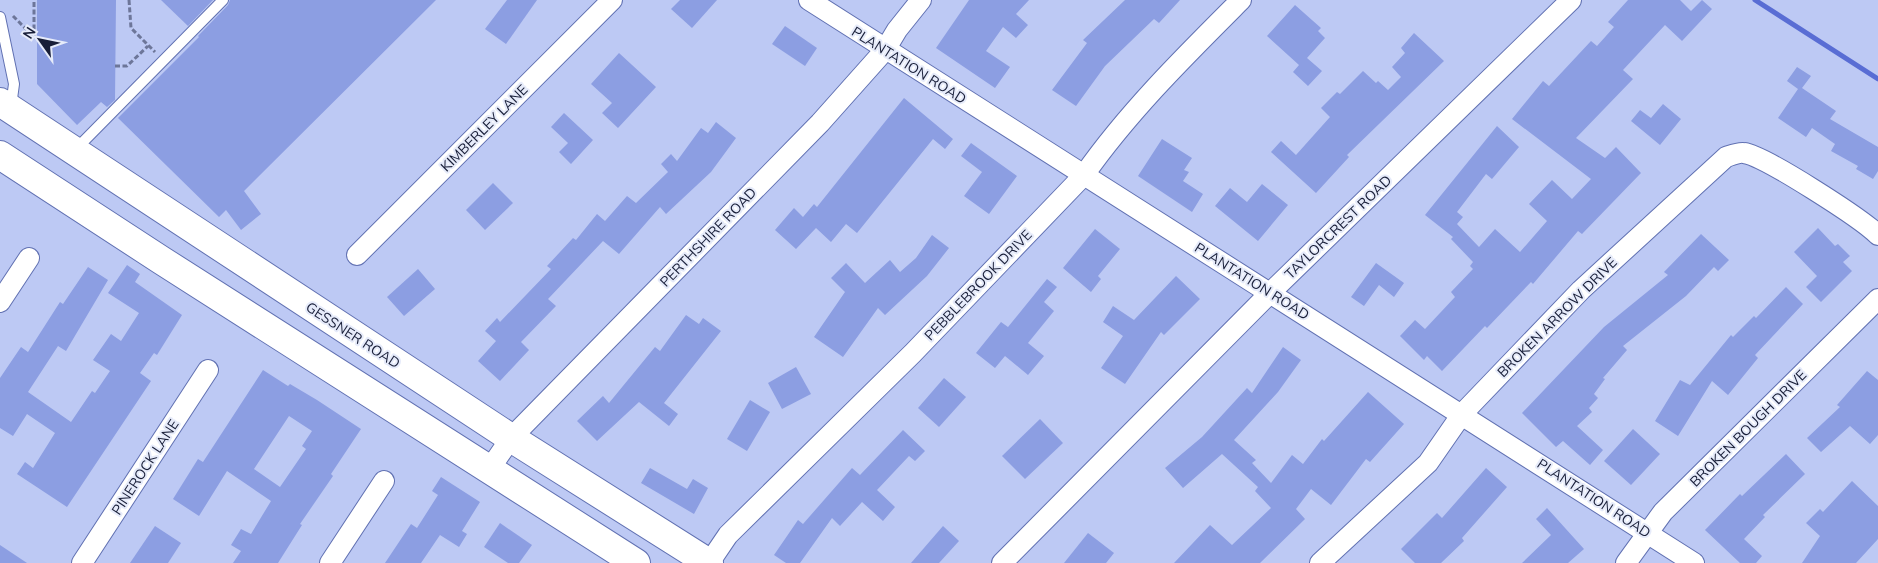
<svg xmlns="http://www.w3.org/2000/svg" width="1878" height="563" viewBox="0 0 1878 563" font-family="Mulish,sans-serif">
  <rect width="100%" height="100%" fill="#bdc9f4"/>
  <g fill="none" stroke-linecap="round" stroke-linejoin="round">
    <polyline stroke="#596dd4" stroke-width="5" points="1755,0 1878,79"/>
  </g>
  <g fill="#8c9ee2" fill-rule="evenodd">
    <polygon points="37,0 116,0 115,100 107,107 101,102 77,125 37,84"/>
    <polygon points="161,0 213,0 188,26"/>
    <polygon points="230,0 436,0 244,191 261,214 241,230 226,210 219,217 118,118 199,37 198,36 228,5"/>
    <polygon points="507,0 537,0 506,44 485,29"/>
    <polygon points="680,0 717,0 692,28 671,9"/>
    <polygon points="969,0 1029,0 1016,14 1028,25 1016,38 1003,27 986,51 1010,67 995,88 936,48"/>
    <polygon points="1125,0 1180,0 1159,23 1154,19 1105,66 1076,106 1052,90 1087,43 1083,40"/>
    <polygon points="1628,0 1680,0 1691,11 1702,0 1712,9 1682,41 1665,25 1623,70 1633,79 1576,138 1605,158 1616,147 1641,173 1582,234 1578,231 1533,284 1531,282 1487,328 1485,326 1442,371 1427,356 1424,360 1400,336 1415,320 1425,329 1455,297 1451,292 1473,269 1470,266 1473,262 1451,239 1453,237 1425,215 1497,126 1519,147 1492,179 1486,174 1457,212 1463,217 1457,224 1479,247 1495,229 1520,252 1547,221 1529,204 1552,180 1572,199 1591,179 1512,119 1543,81 1549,86 1591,41 1597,46 1614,27 1608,22"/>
    <polygon points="1295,5 1321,28 1318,31 1325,38 1307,58 1322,71 1308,86 1293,72 1299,65 1267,36"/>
    <polygon points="785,26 817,48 805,66 772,44"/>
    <polygon points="1414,33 1444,61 1347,155 1349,157 1316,193 1271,152 1281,141 1296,155 1330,117 1321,108 1337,92 1340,94 1363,71 1376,83 1378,81 1388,90 1401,77 1392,67 1405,53 1401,48"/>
    <polygon points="619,53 656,87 618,128 602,113 612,103 591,84"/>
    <polygon points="1797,67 1811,76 1802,88 1836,111 1830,119 1878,147 1878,171 1873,179 1856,169 1858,166 1831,151 1835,144 1812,128 1806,137 1778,118 1798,89 1787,81"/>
    <polygon points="904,98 953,139 945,149 933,139 857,233 846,224 831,242 816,228 796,249 775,230 794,208 803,217 814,204 817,207"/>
    <polygon points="1663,104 1681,119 1660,145 1631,121 1640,110 1651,118"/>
    <polygon points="564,113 593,140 571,164 559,152 568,143 551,127"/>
    <polygon points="716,122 736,138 711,172 666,214 660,207 619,254 603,241 548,299 556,306 521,342 529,350 500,381 478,361 496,341 485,331 497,318 500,322 551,269 547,266 573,238 576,240 597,214 605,221 627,196 636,203 668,172 661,164 671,154 677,161 701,128 708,133"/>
    <polygon points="1162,139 1192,158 1184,170 1189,172 1183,181 1203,194 1192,212 1138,176"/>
    <polygon points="971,143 1017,176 989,214 964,196 982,172 961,156"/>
    <polygon points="493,183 513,203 485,230 466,210"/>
    <polygon points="1262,184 1288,205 1258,241 1215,206 1230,188 1247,202"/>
    <polygon points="1818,228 1835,246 1838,244 1850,256 1843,262 1852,271 1821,302 1806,287 1817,276 1794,252"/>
    <polygon points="1095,229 1120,249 1098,276 1101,279 1091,292 1063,268"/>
    <polygon points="1701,234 1729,260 1718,271 1714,267 1686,296 1623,346 1627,350 1603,378 1605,379 1594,394 1598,398 1589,408 1592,412 1577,426 1603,450 1590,465 1563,441 1556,447 1522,413 1604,327 1668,275 1664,272"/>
    <polygon points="932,235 949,248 927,276 885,315 878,308 843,357 814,337 845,292 831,278 846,263 865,283 890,260 900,272 916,258"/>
    <polygon points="1376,263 1404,283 1394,297 1379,285 1364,306 1351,297"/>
    <polygon points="127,265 140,274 135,282 182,315 157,355 154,353 140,373 151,381 67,507 17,474 25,462 33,468 55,433 27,414 13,436 0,428 0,378 21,347 28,352 60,302 63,304 88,267 108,280 66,351 58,346 28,392 71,422 92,391 95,393 110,371 93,360 111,334 121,341 139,313 108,293"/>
    <polygon points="418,269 435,289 404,316 387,297"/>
    <polygon points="1176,276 1200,299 1164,335 1161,332 1125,384 1101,368 1123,336 1103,322 1113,306 1134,320"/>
    <polygon points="1047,279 1057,287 1044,302 1054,311 1028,343 1044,356 1028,375 1005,356 995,368 976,353 1001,322 1008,327"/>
    <polygon points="1786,287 1803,304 1755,355 1758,358 1728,395 1712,381 1678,436 1655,421 1680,380 1690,385 1731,335 1733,337 1754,316 1756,318"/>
    <polygon points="686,315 699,324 703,318 721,331 664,403 678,414 669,426 639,402 597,441 577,421 603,396 609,403 655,347 660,351"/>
    <polygon points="1283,347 1301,360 1278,392 1234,440 1256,460 1252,463 1271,483 1292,455 1303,464 1322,439 1324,441 1368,392 1404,424 1370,462 1366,459 1331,505 1311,489 1296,509 1305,519 1260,563 1174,563 1210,525 1232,545 1271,508 1255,491 1258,487 1222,454 1183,488 1165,468 1202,437 1247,388 1252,393"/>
    <polygon points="796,367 811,394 782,409 768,383"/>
    <path d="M263 370 288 386 290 384 317 400 361 429 331 474 333 476 300 524 302 525 278 563H233L241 551 231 545 241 529 251 534 271 501 227 471 199 516 173 499 198 459 203 462ZM289 416 312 431 302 446 306 449 280 487 254 469Z"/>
    <polygon points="1867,371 1878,380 1878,435 1870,444 1850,426 1821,452 1807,438 1840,407 1837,405"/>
    <polygon points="944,378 966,397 939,427 918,408"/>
    <polygon points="750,400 770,412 747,451 727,439"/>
    <polygon points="1040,419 1063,443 1025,479 1002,456"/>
    <polygon points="1633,429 1660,454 1631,485 1604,461"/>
    <polygon points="903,430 925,451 915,461 909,456 877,490 895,507 883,521 862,502 840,526 832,518 800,563 786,563 774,555 798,520 803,524 852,468 860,475"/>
    <polygon points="1786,454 1805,474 1763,515 1765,517 1744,539 1762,556 1756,563 1740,563 1705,530 1740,494 1742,496"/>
    <polygon points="650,468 687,489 693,479 708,488 694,514 641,483"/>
    <polygon points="1486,468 1507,487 1462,538 1464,541 1441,563 1415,563 1401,549 1437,513 1442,518"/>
    <polygon points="441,477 480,502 462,531 467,534 459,547 440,535 421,563 385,563 411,524 417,528 438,495 432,491"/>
    <polygon points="1852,481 1878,506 1878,539 1856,563 1802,563 1820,536 1806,523 1820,509 1823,512"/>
    <polygon points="1547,508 1584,549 1568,563 1522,563 1551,535 1536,519"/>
    <polygon points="500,523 532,545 519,563 508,563 484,547"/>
    <polygon points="155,526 181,543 168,563 130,563"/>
    <polygon points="943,526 959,541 939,563 911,563"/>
    <polygon points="1088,533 1114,553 1106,563 1064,563"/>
    <polygon points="0,545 27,563 0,563"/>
  </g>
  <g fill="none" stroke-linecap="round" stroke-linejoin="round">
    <g stroke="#6171b2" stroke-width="12">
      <g id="service">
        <polyline points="0,17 14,84 11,106"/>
        <polyline points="76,149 223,0"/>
      </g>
    </g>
    <g stroke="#6171b2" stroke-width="22">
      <g id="minor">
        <polyline points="809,0 1694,563"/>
        <polyline points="357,255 612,0"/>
        <polyline points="0,302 29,258"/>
        <polyline points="489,470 511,438 820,123 885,50 897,30 921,0"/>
        <polyline points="82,563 208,370"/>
        <polyline points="330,563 384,481"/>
        <path d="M709 563 728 535 913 353 1084 175C1129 111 1186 55 1241 0"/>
        <polyline points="1002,563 1270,293 1571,0"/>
        <path d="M1320 563 1428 463 1462 414 1581 290 1726 157C1732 155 1739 152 1744 153 1765 156 1862 219 1878 235"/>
        <polyline points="1626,563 1663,512 1878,299"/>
      </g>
    </g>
    <g stroke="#6171b2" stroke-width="30">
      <g id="secondary">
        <polyline points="0,102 511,438 709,563"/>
        <polyline points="0,155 161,260 636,563"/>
      </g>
    </g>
    <g stroke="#6d7699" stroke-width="3" stroke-dasharray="5 2.5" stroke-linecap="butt">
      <polyline points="129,0 131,28 155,52"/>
      <polyline points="13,16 34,37"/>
      <polyline points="34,37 34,0"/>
      <polyline points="115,66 127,66 148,46"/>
    </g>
    <use href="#service" stroke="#fff" stroke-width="10"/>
    <use href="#minor" stroke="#fff" stroke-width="20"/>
    <use href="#secondary" stroke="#fff" stroke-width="28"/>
  </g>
  <g text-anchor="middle" stroke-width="4" stroke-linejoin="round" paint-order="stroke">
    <g font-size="14" fill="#181e38" stroke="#e6ebfa">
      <text transform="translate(909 65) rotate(32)" y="5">PLANTATION ROAD</text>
      <text transform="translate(484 128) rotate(-45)" y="5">KIMBERLEY LANE</text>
      <text transform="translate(1338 227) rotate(-44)" y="5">TAYLORCREST ROAD</text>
      <text transform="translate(708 237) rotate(-46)" y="5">PERTHSHIRE ROAD</text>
      <text transform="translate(1252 281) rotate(32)" y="5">PLANTATION ROAD</text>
      <text transform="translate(978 285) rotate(-46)" y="5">PEBBLEBROOK DRIVE</text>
      <text transform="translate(1557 317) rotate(-45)" y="5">BROKEN ARROW DRIVE</text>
      <text transform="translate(353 335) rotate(33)" y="5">GESSNER ROAD</text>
      <text transform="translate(1748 428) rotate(-45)" y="5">BROKEN BOUGH DRIVE</text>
      <text transform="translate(145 467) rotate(-57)" y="5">PINEROCK LANE</text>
      <text transform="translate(1594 498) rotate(33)" y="5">PLANTATION ROAD</text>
    </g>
  </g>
  <g transform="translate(40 40) rotate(303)" stroke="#e6ebfa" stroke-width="4" paint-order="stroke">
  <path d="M0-4L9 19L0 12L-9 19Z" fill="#181e38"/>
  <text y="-8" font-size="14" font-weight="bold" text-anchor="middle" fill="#181e38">N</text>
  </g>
</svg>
